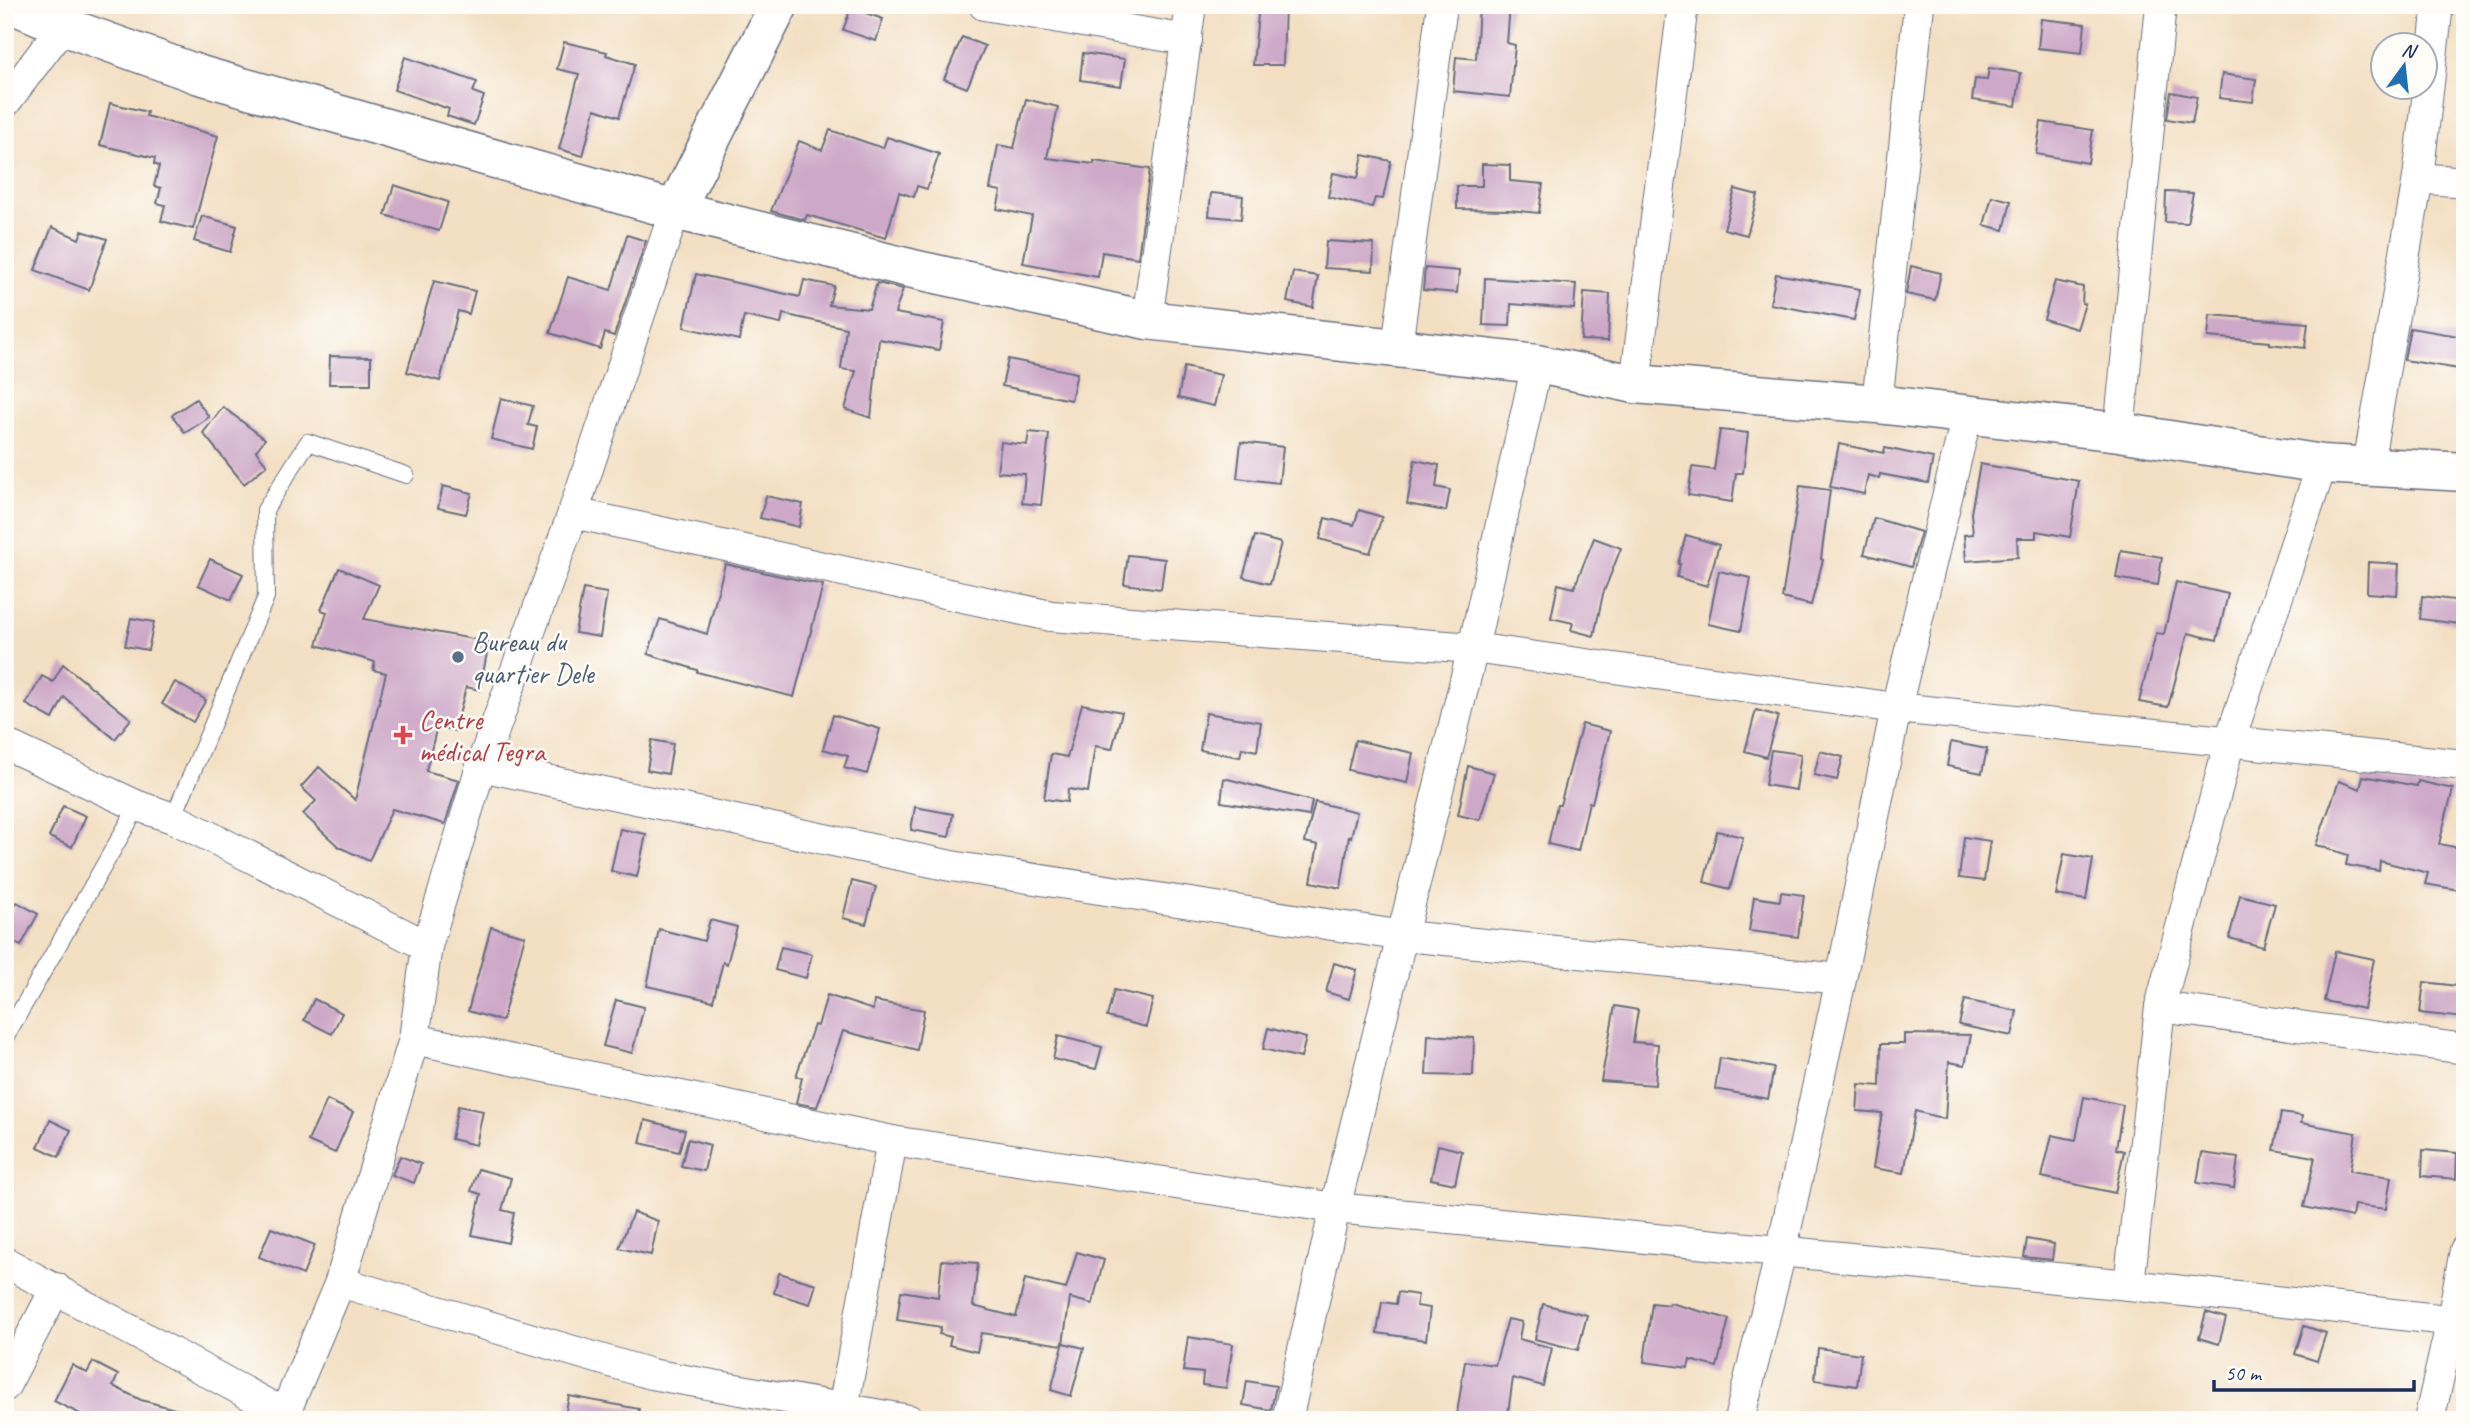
<svg xmlns="http://www.w3.org/2000/svg" width="2470" height="1425" viewBox="0 0 2470 1425" font-family="Caveat,sans-serif">
  <rect width="100%" height="100%" fill="#fdfcf7"/>
  <filter id="ink" filterUnits="userSpaceOnUse"><feTurbulence type="fractalNoise" baseFrequency=".0143" numOctaves="2"/><feDisplacementMap in="SourceGraphic" scale="14" xChannelSelector="R" yChannelSelector="G"/><feConvolveMatrix kernelMatrix="1 2 1 2 8 2 1 2 1" color-interpolation-filters="sRGB"/></filter>
  <filter id="wash" filterUnits="userSpaceOnUse"><feTurbulence type="fractalNoise" baseFrequency=".00686" numOctaves="4" result="noise"/><feDisplacementMap in="SourceGraphic" scale="28" xChannelSelector="R" yChannelSelector="G"/><feGaussianBlur stdDeviation="1.57" result="paint"/><feColorMatrix in="noise" values="0 0 0 0 0 0 0 0 0 0 0 0 0 0 0 0 0 1.4 0 .05"/><feComposite in="paint" operator="in"/></filter>
  <g filter="url(#wash)">
    <rect width="100%" height="100%" fill="#f3dfc2"/>
    <g id="blocks">
      <g fill="#cda8c8">
        <polygon points="1259,5 1285,5 1283,65 1253,65"/>
        <polygon points="1479,5 1510,5 1507,43 1515,45 1510,97 1453,91 1456,57 1476,59"/>
        <polygon points="851,8 883,19 876,41 843,30"/>
        <polygon points="2041,19 2085,24 2082,53 2038,48"/>
        <polygon points="962,37 985,46 967,88 944,79"/>
        <polygon points="564,42 607,52 606,55 635,64 619,117 595,109 583,156 559,149 579,74 557,69"/>
        <polygon points="1083,53 1125,59 1121,86 1080,80"/>
        <polygon points="405,57 477,82 473,92 484,96 474,125 447,116 449,109 394,90"/>
        <polygon points="1989,68 2021,73 2016,106 1972,100 1975,79 1987,80"/>
        <polygon points="2222,74 2256,79 2253,102 2219,98"/>
        <polygon points="2171,92 2197,97 2192,123 2167,119"/>
        <polygon points="1026,99 1058,107 1047,158 1094,164 1094,161 1150,169 1138,258 1102,252 1098,277 1023,263 1032,216 997,209 1001,191 990,189 998,145 1014,148"/>
        <polygon points="110,103 147,112 146,116 218,136 193,229 161,221 165,205 157,203 161,188 154,186 159,166 154,164 155,158 100,145"/>
        <polygon points="2041,122 2093,130 2088,163 2036,154"/>
        <polygon points="830,130 883,148 887,137 939,154 927,189 917,186 914,197 899,192 886,238 807,215 805,220 771,211 799,141 822,150"/>
        <polygon points="1363,155 1391,161 1383,199 1375,198 1372,207 1328,197 1333,173 1358,178"/>
        <polygon points="1482,164 1510,165 1510,181 1543,184 1539,213 1509,210 1457,209 1457,186 1482,186"/>
        <polygon points="394,185 448,202 439,231 385,215"/>
        <polygon points="1735,189 1758,195 1747,235 1724,229"/>
        <polygon points="2166,192 2193,193 2187,223 2165,222"/>
        <polygon points="1211,193 1243,196 1241,219 1209,216"/>
        <polygon points="1992,196 2011,201 2004,230 1984,225"/>
        <polygon points="202,216 237,226 230,252 194,241"/>
        <polygon points="52,227 79,239 82,231 107,239 89,290 35,270"/>
        <polygon points="627,235 646,241 614,336 605,333 600,349 550,333 568,277 611,290"/>
        <polygon points="1326,241 1374,244 1373,271 1324,268"/>
        <polygon points="1911,266 1941,273 1935,300 1906,294"/>
        <polygon points="1425,268 1459,271 1457,293 1423,290"/>
        <polygon points="1293,272 1318,276 1313,307 1287,302"/>
        <polygon points="696,274 800,297 804,280 834,286 829,305 869,309 877,283 903,289 895,313 944,322 939,350 879,339 871,418 845,409 856,371 841,369 846,328 783,314 781,324 744,316 739,340 684,327"/>
        <polygon points="1776,274 1860,289 1854,320 1770,304"/>
        <polygon points="1485,278 1576,284 1574,309 1511,304 1510,326 1483,325"/>
        <polygon points="434,281 475,291 469,314 458,311 440,381 407,372"/>
        <polygon points="2055,281 2083,287 2082,303 2085,304 2077,329 2044,319"/>
        <polygon points="1584,292 1610,294 1608,341 1581,340"/>
        <polygon points="2210,315 2308,323 2305,348 2270,344 2270,342 2208,337"/>
        <polygon points="2410,328 2465,337 2465,370 2404,360"/>
        <polygon points="330,356 371,357 371,384 329,384"/>
        <polygon points="1008,359 1077,373 1071,400 1002,386"/>
        <polygon points="1184,367 1221,375 1214,406 1178,398"/>
        <polygon points="501,398 533,406 528,425 537,427 532,449 491,439"/>
        <polygon points="196,399 209,417 185,433 172,415"/>
        <polygon points="223,407 265,439 256,451 267,465 244,484 203,433"/>
        <polygon points="1720,430 1748,433 1743,473 1736,473 1732,502 1688,495 1692,467 1714,470"/>
        <polygon points="1029,432 1049,434 1041,505 1022,503 1025,474 997,472 1001,442 1027,445"/>
        <polygon points="1241,442 1283,447 1279,483 1237,478"/>
        <polygon points="1839,444 1884,453 1885,448 1933,458 1928,483 1880,474 1879,478 1868,475 1864,494 1830,487"/>
        <polygon points="1415,460 1439,465 1436,487 1450,490 1446,511 1407,504"/>
        <polygon points="1980,464 2079,481 2070,537 2036,531 2036,538 2017,538 2018,557 1966,561 1964,535 1973,534 1971,513"/>
        <polygon points="443,486 472,493 466,514 438,508"/>
        <polygon points="1800,486 1830,490 1821,559 1823,560 1811,605 1782,598"/>
        <polygon points="766,496 803,504 799,527 760,518"/>
        <polygon points="1359,510 1382,517 1370,553 1320,539 1325,518 1354,525"/>
        <polygon points="1874,518 1921,532 1911,567 1864,554"/>
        <polygon points="1686,535 1719,545 1707,586 1677,577 1680,564 1678,564"/>
        <polygon points="1255,536 1281,543 1270,584 1243,577"/>
        <polygon points="1594,538 1621,548 1603,594 1594,636 1571,630 1573,623 1551,618 1558,584 1574,588"/>
        <polygon points="2121,550 2162,557 2158,585 2116,578"/>
        <polygon points="1128,555 1165,559 1161,589 1124,584"/>
        <polygon points="210,559 243,574 231,600 198,585"/>
        <polygon points="2368,562 2399,564 2397,595 2367,593"/>
        <polygon points="725,564 823,585 794,697 697,672 697,670 648,654 660,619 707,634"/>
        <polygon points="339,568 379,585 364,619 489,642 480,690 466,687 455,731 437,726 426,771 459,780 445,824 392,809 369,861 339,847 303,814 316,801 301,787 319,767 355,800 386,673 373,670 375,662 317,645 327,612 321,610"/>
        <polygon points="1719,571 1751,578 1741,631 1708,624"/>
        <polygon points="2176,582 2228,594 2217,640 2188,633 2168,707 2139,702 2156,633 2164,634"/>
        <polygon points="583,589 607,593 600,637 575,633"/>
        <polygon points="2422,596 2462,601 2459,624 2420,619"/>
        <polygon points="131,618 154,622 148,650 125,646"/>
        <polygon points="63,664 131,719 115,739 64,697 53,719 26,704 42,676 53,682"/>
        <polygon points="175,682 206,700 193,722 162,704"/>
        <polygon points="1082,704 1122,712 1112,749 1095,746 1088,792 1068,789 1067,802 1044,799 1051,754 1067,757"/>
        <polygon points="1756,710 1778,716 1766,757 1745,751"/>
        <polygon points="1206,713 1261,722 1257,751 1242,748 1240,757 1200,750"/>
        <polygon points="833,715 880,729 867,774 844,768 848,756 823,749"/>
        <polygon points="1582,724 1610,731 1592,803 1589,802 1578,851 1548,844 1557,805 1560,805"/>
        <polygon points="652,740 673,744 668,774 647,770"/>
        <polygon points="1355,740 1413,753 1407,783 1348,770"/>
        <polygon points="1951,742 1987,749 1982,773 1947,766"/>
        <polygon points="1771,750 1801,754 1796,790 1765,785"/>
        <polygon points="1820,751 1843,757 1837,780 1814,775"/>
        <polygon points="1468,766 1494,773 1480,820 1458,815"/>
        <polygon points="2363,776 2417,786 2418,781 2453,789 2439,844 2465,849 2465,891 2425,884 2428,873 2380,861 2379,871 2346,865 2348,855 2316,845 2339,781 2360,789"/>
        <polygon points="1224,778 1312,801 1309,816 1221,802"/>
        <polygon points="1315,802 1357,812 1351,837 1349,836 1341,888 1311,882 1318,845 1305,842"/>
        <polygon points="63,806 86,816 72,847 49,837"/>
        <polygon points="915,807 953,814 949,837 911,830"/>
        <polygon points="620,829 646,834 637,877 611,871"/>
        <polygon points="1717,831 1743,837 1730,889 1704,882"/>
        <polygon points="1964,837 1990,841 1984,881 1959,878"/>
        <polygon points="2064,854 2093,859 2086,900 2056,895"/>
        <polygon points="852,881 876,887 866,924 843,918"/>
        <polygon points="1781,892 1804,895 1798,937 1749,931 1754,897 1780,901"/>
        <polygon points="2240,895 2275,904 2263,947 2229,938"/>
        <polygon points="17,902 38,914 21,946 5,938 5,923"/>
        <polygon points="710,920 737,927 727,964 723,962 713,1001 647,986 659,929 704,941"/>
        <polygon points="491,927 525,936 502,1021 468,1011"/>
        <polygon points="781,947 812,954 806,978 775,970"/>
        <polygon points="2335,951 2374,959 2364,1009 2324,1001"/>
        <polygon points="1334,963 1357,970 1349,999 1326,992"/>
        <polygon points="2424,982 2465,987 2465,1018 2420,1013"/>
        <polygon points="1114,990 1153,999 1146,1027 1107,1017"/>
        <polygon points="827,995 873,1010 874,1001 924,1010 917,1050 843,1031 817,1107 796,1103 802,1078 796,1076 814,1025 818,1026"/>
        <polygon points="314,999 342,1013 332,1034 304,1020"/>
        <polygon points="616,1000 644,1007 632,1053 603,1046"/>
        <polygon points="1965,1000 2017,1011 2012,1036 1959,1025"/>
        <polygon points="1615,1006 1638,1010 1633,1042 1658,1044 1655,1085 1601,1081"/>
        <polygon points="1268,1028 1306,1038 1301,1058 1263,1049"/>
        <polygon points="1904,1034 1971,1035 1965,1065 1949,1062 1945,1119 1915,1111 1904,1173 1873,1168 1882,1113 1857,1111 1859,1084 1880,1086 1881,1044 1904,1044"/>
        <polygon points="1428,1035 1474,1038 1473,1076 1426,1075"/>
        <polygon points="1058,1036 1102,1047 1096,1069 1053,1059"/>
        <polygon points="1720,1058 1774,1068 1768,1099 1715,1089"/>
        <polygon points="2084,1097 2123,1105 2116,1149 2124,1151 2115,1193 2042,1177 2052,1135 2076,1140"/>
        <polygon points="327,1100 353,1112 335,1153 308,1141"/>
        <polygon points="458,1106 483,1111 476,1145 451,1139"/>
        <polygon points="2281,1113 2302,1116 2301,1123 2356,1133 2350,1171 2391,1177 2386,1209 2354,1205 2352,1217 2304,1207 2315,1157 2274,1150"/>
        <polygon points="50,1120 71,1130 59,1157 38,1147"/>
        <polygon points="645,1120 685,1130 679,1152 640,1143"/>
        <polygon points="688,1139 710,1145 704,1171 681,1166"/>
        <polygon points="1438,1145 1462,1151 1455,1184 1431,1179"/>
        <polygon points="2423,1150 2457,1153 2456,1179 2422,1176"/>
        <polygon points="2202,1153 2238,1158 2234,1188 2197,1183"/>
        <polygon points="400,1156 421,1164 414,1183 392,1175"/>
        <polygon points="478,1169 511,1178 502,1210 514,1213 508,1243 472,1235 481,1194 471,1191"/>
        <polygon points="633,1212 658,1221 651,1255 619,1248"/>
        <polygon points="271,1228 315,1245 303,1275 259,1257"/>
        <polygon points="2027,1239 2054,1244 2052,1260 2024,1257"/>
        <polygon points="1077,1252 1104,1260 1092,1304 1070,1298 1063,1343 1084,1348 1071,1396 1051,1390 1063,1345 981,1333 977,1352 949,1345 951,1337 939,1334 941,1327 897,1320 901,1291 938,1297 942,1260 978,1263 973,1306 1016,1317 1025,1279 1066,1289"/>
        <polygon points="779,1273 816,1284 810,1304 774,1293"/>
        <polygon points="1398,1292 1418,1295 1416,1306 1430,1308 1426,1340 1377,1333 1382,1302 1396,1304"/>
        <polygon points="1652,1303 1669,1305 1670,1303 1729,1319 1717,1367 1690,1360 1688,1368 1644,1362"/>
        <polygon points="1543,1304 1587,1315 1578,1350 1535,1339"/>
        <polygon points="2206,1312 2226,1318 2219,1344 2199,1338"/>
        <polygon points="1508,1319 1522,1322 1519,1339 1552,1348 1543,1386 1513,1378 1507,1420 1456,1420 1465,1361 1495,1365"/>
        <polygon points="2304,1326 2326,1333 2317,1361 2295,1354"/>
        <polygon points="1188,1337 1233,1344 1226,1388 1202,1385 1203,1373 1183,1371"/>
        <polygon points="1818,1348 1861,1354 1857,1386 1815,1380"/>
        <polygon points="93,1362 118,1375 113,1386 141,1400 190,1413 189,1420 92,1420 54,1401 72,1365 87,1373"/>
        <polygon points="1247,1381 1276,1386 1271,1410 1243,1405"/>
        <polygon points="569,1396 639,1409 638,1420 564,1420"/>
      </g>
    </g>
  </g>
  <g filter="url(#ink)">
    <use href="#blocks" fill-opacity="0" stroke="#676d81" stroke-width="2"/>
    <g fill="none" stroke-linecap="round" stroke-linejoin="round">
      <g stroke="#676d81" stroke-width="18">
        <g id="service">
          <polyline points="173,818 266,597 265,510 308,442 406,475"/>
          <polyline points="5,1038 138,806"/>
        </g>
      </g>
      <g stroke="#676d81" stroke-width="32">
        <g id="minor">
          <polyline points="984,5 1187,40"/>
          <polyline points="5,103 63,26"/>
          <polyline points="2418,178 2465,182"/>
          <polyline points="1147,320 1191,5"/>
          <polyline points="1397,347 1442,5"/>
          <polyline points="1635,384 1683,5"/>
          <polyline points="1877,404 1919,5"/>
          <polyline points="2119,432 2161,5"/>
          <polyline points="2368,465 2418,178 2438,5"/>
          <polyline points="573,513 1051,616 1473,648 1896,708 2465,765"/>
          <polyline points="5,744 138,806 173,818 427,946"/>
          <polyline points="481,766 951,866 1404,936 1841,979"/>
          <polyline points="2160,1007 2465,1049"/>
          <polyline points="414,1039 892,1141 1335,1208 2129,1285 2465,1322"/>
          <polyline points="5,1262 285,1414"/>
          <polyline points="340,1282 651,1374 909,1420"/>
          <polyline points="2129,1285 2160,1007 2230,740 2322,464"/>
          <polyline points="5,1386 56,1288"/>
          <polyline points="282,1420 340,1282 414,1039 427,946 481,766 573,513 675,210"/>
          <polyline points="841,1420 892,1141"/>
          <polyline points="1287,1420 1335,1208 1473,648 1537,364"/>
          <polyline points="1739,1420 1781,1252 1841,979 1896,708 1967,415"/>
          <polyline points="2429,1420 2452,1320 2465,1250"/>
        </g>
      </g>
      <g stroke="#676d81" stroke-width="41">
        <polyline id="tertiary" points="675,210 779,5"/>
      </g>
      <g stroke="#676d81" stroke-width="41">
        <polyline id="secondary" points="14,5 63,26 200,75 675,210 913,269 1147,320 1537,364 1635,384 1877,404 2119,432 2322,464 2465,472"/>
      </g>
      <use href="#service" stroke="#fff" stroke-width="16"/>
      <use href="#minor" stroke="#fff" stroke-width="30"/>
      <use href="#tertiary" stroke="#fff" stroke-width="38"/>
      <use href="#secondary" stroke="#fff" stroke-width="38"/>
    </g>
  </g>
  <circle fill="#5c6f8a" stroke="#fdfcf7" stroke-width="2.5" cx="458" cy="657" r="7"/>
  <path fill="#e0444e" stroke="#fdfcf7" stroke-width="2.5" d="M399.5 724.5h7v7h7v7h-7v7h-7v-7h-7v-7h7z"/>
  <g text-anchor="middle" stroke-width="5" stroke-linejoin="round" paint-order="stroke">
    <g font-size="28" fill="#4e5e75" stroke="#fdfcf7" text-anchor="start">
      <text x="472" y="651">Bureau du<tspan x="472" dy="32">quartier Dele</tspan></text>
    </g>
    <g font-size="28" fill="#be3a42" stroke="#fdfcf7" text-anchor="start">
      <text x="419" y="729">Centre<tspan x="419" dy="32">médical Tegra</tspan></text>
    </g>
  </g>
  <rect width="2470" height="1425" fill="none" stroke="#fdfcf7" stroke-width="28"/>
  <g transform="translate(2404 66) rotate(15)"><circle r="33" fill="#fdfcf7" stroke="#a3aaba" stroke-width="2"/>
  <path d="M0-5L12 26L0 18L-12 26Z" fill="#1f6fb2"/>
  <text y="-10" font-size="19" font-weight="bold" text-anchor="middle" fill="#1b2f5e">N</text>
  </g>
  <path d="M2214 1380v10h200v-10" fill="none" stroke="#1b2f5e" stroke-width="3.5"/>
  <text x="2225" y="1380" font-size="21" fill="#1b2f5e" stroke="#fdfcf7" stroke-width="5" paint-order="stroke">50 m</text>
</svg>
